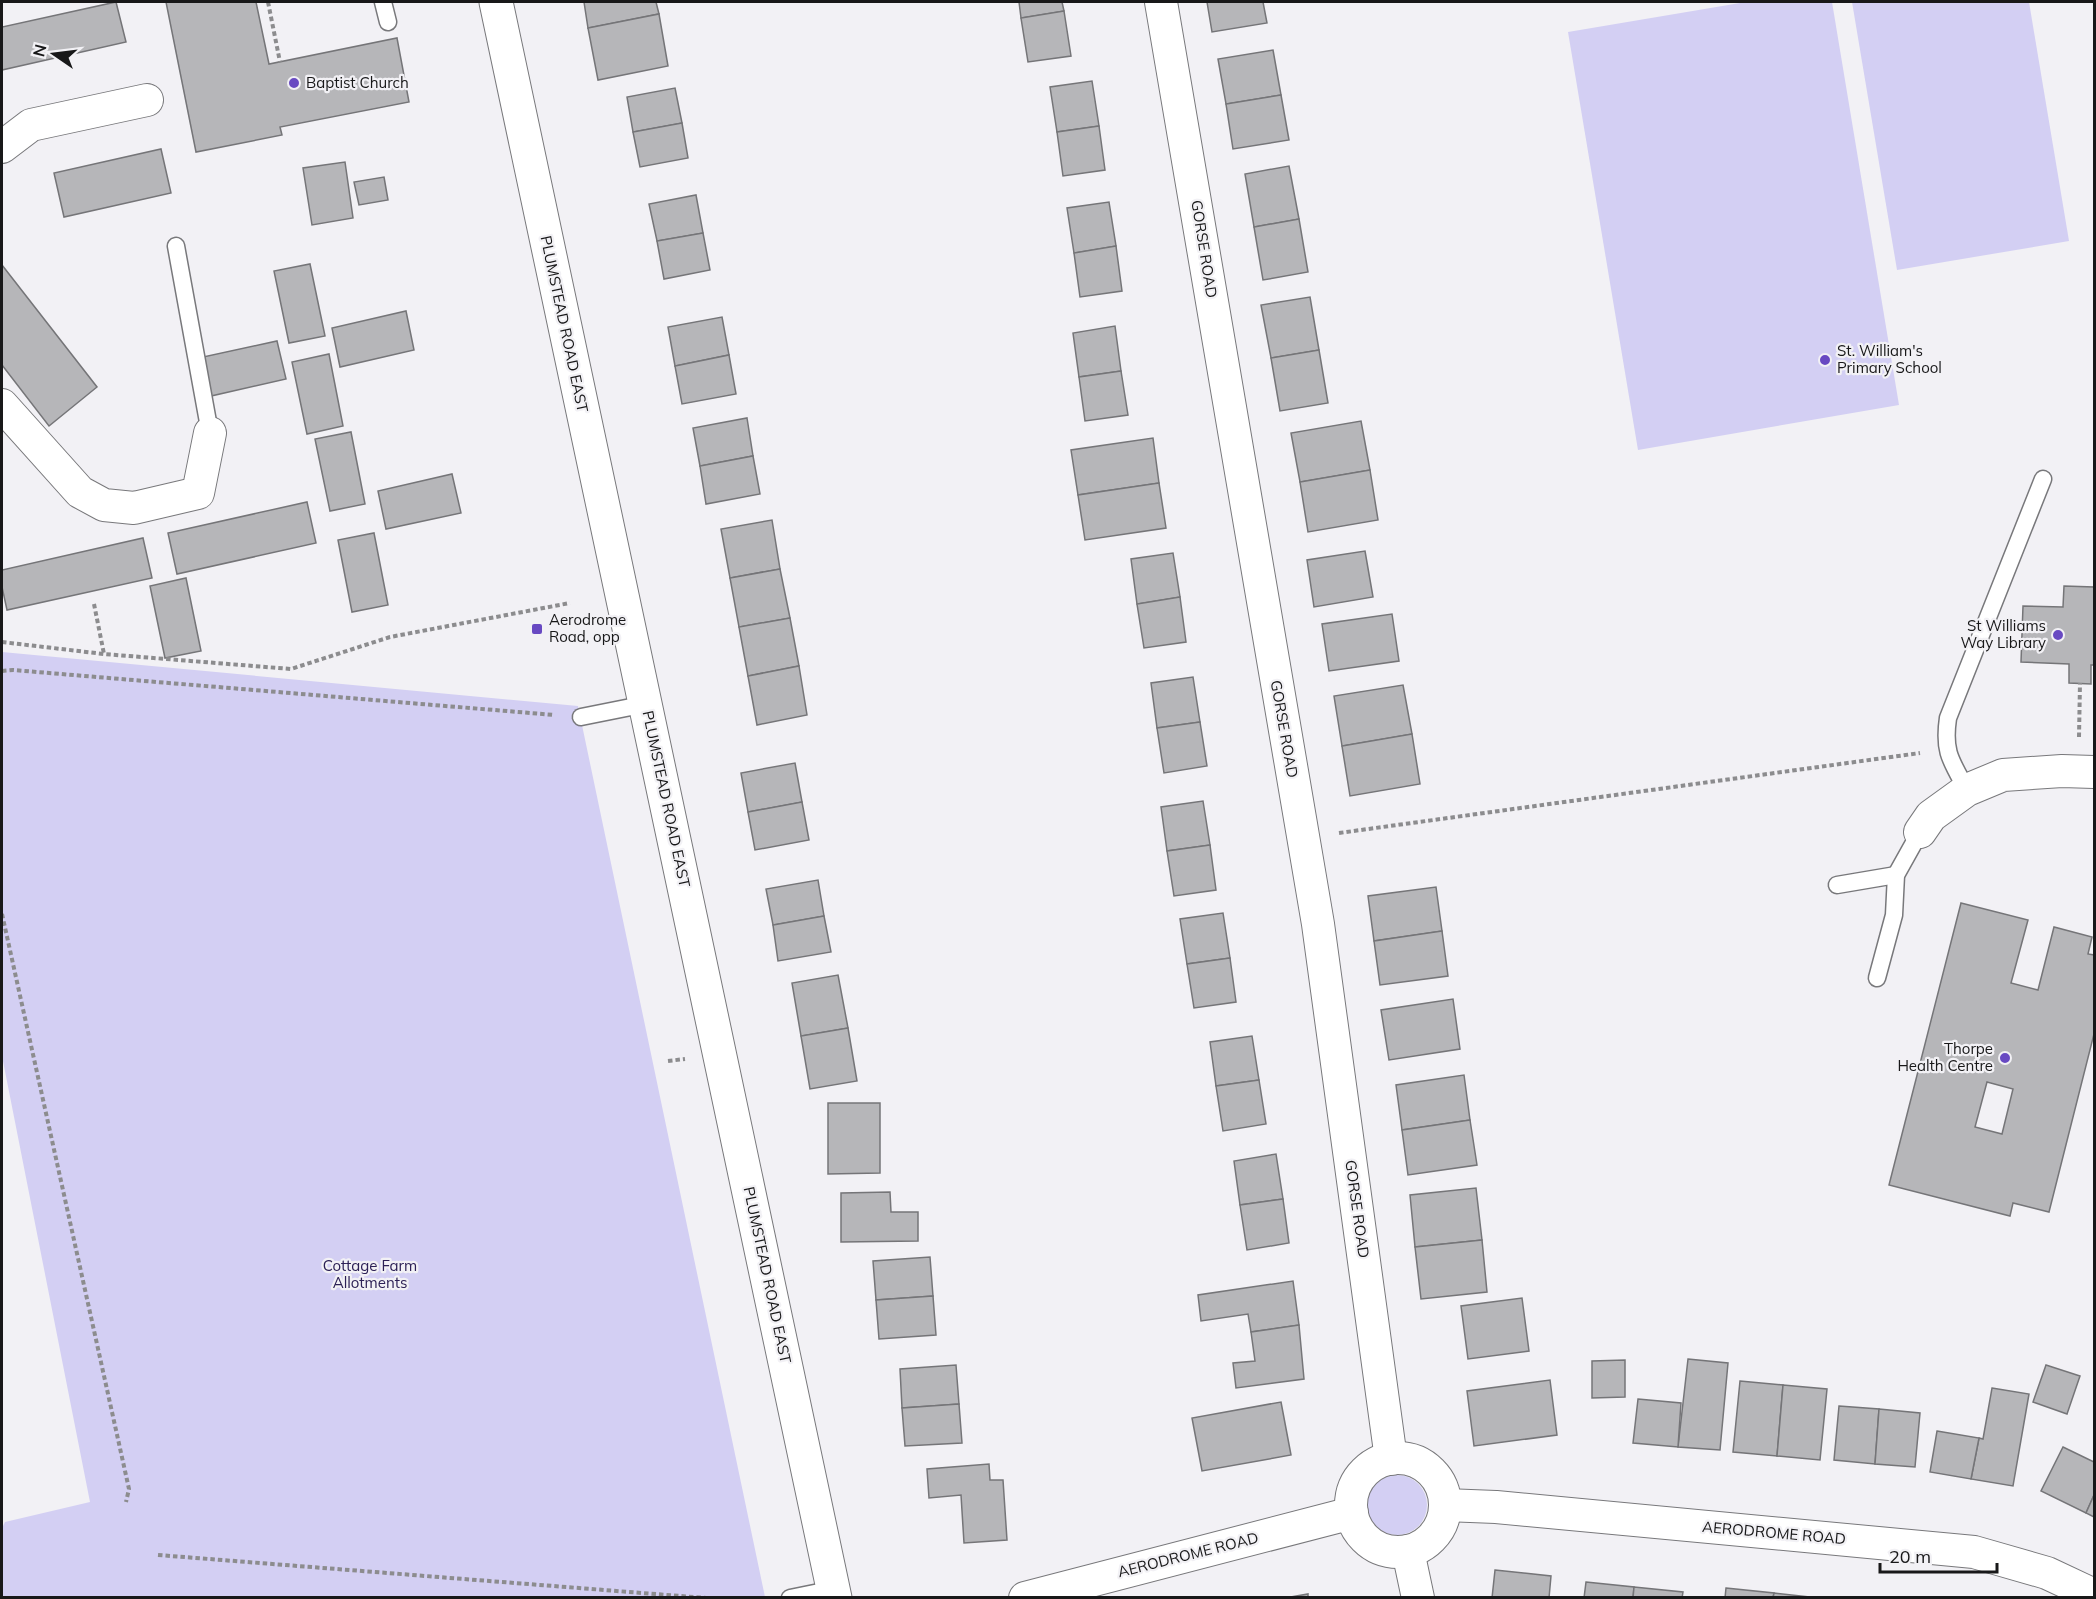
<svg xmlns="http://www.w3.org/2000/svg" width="2096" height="1599" viewBox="0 0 2096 1599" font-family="Mulish,sans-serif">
  <rect width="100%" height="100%" fill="#f2f1f5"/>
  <g fill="#d3cff3">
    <polygon points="1746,2 1832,2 1899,405 1638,450 1568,32"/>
    <polygon points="1852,2 2029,2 2069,241 1897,270"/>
    <polygon points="2,652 578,706 765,1597 2,1597 2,1528 5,1522 90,1502 2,1056"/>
    <circle cx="1397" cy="1505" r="30"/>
  </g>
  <g fill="#b6b6b9" stroke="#757578" stroke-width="1.5" fill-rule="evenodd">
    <polygon points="116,2 126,42 2,70 2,27"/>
    <polygon points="166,2 256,2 269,64 397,38 409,102 280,127 282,135 196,152"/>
    <polygon points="584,2 656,2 659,14 588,28"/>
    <polygon points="1019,2 1062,2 1064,11 1021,18"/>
    <polygon points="1207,2 1263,2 1267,23 1212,32"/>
    <polygon points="1064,11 1071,56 1028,62 1021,18"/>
    <polygon points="659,14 668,66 598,80 588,28"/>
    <polygon points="1273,50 1281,95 1226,104 1218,59"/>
    <polygon points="1092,81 1099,126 1057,132 1050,87"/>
    <polygon points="675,88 682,123 633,132 627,97"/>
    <polygon points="1281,95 1289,140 1233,149 1226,104"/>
    <polygon points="682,123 688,158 640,167 633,132"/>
    <polygon points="1099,126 1105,170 1063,176 1057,132"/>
    <polygon points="161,149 171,193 64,217 54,173"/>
    <polygon points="345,162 353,218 312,225 303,168"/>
    <polygon points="1289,166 1299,219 1254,227 1245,174"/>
    <polygon points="384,177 388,200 359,205 354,182"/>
    <polygon points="696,195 703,233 657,241 649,204"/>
    <polygon points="1109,202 1116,246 1074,253 1067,208"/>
    <polygon points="1299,219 1308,272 1263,280 1254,227"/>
    <polygon points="703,233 710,270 664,279 657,241"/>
    <polygon points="1116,246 1122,291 1080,297 1074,253"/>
    <polygon points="310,264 325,336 289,343 274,271"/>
    <polygon points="2,265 97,387 49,426 2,365"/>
    <polygon points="1310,297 1319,350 1271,358 1261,305"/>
    <polygon points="406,311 414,350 340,367 332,328"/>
    <polygon points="722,317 729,355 675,366 668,327"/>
    <polygon points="1115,326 1121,371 1079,377 1073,333"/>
    <polygon points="277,341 286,379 211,396 203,357"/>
    <polygon points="1319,350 1328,403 1280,411 1271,358"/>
    <polygon points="329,354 343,426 307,434 292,362"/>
    <polygon points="729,355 736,394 682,404 675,366"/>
    <polygon points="1121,371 1128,415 1085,421 1079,377"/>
    <polygon points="747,418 753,456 700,466 693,428"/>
    <polygon points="1361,421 1370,470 1300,482 1291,433"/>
    <polygon points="351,432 365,504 330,511 315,439"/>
    <polygon points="1153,438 1159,483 1078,495 1071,450"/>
    <polygon points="753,456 760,494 706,504 700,466"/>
    <polygon points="1370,470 1378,520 1308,532 1300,482"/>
    <polygon points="452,474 461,513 386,529 378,491"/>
    <polygon points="1159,483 1166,528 1085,540 1078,495"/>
    <polygon points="307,502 316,543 177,574 168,533"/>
    <polygon points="772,520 780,569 730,578 721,529"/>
    <polygon points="374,533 388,605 352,612 338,540"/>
    <polygon points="143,538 152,578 7,610 2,587 2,570"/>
    <polygon points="1365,551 1373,597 1314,607 1307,560"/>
    <polygon points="1173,553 1180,597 1137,604 1131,559"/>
    <polygon points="780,569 790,618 739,627 730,578"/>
    <polygon points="186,578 201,651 165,658 150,586"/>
    <polygon points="2064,586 2094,587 2094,665 2091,665 2091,684 2069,683 2069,664 2021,662 2023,606 2063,607"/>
    <polygon points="1180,597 1186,642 1144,648 1137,604"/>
    <polygon points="1392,614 1399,661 1329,671 1322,624"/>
    <polygon points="790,618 799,666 748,676 739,627"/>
    <polygon points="799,666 807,715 757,725 748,676"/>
    <polygon points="1193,677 1200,722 1157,728 1151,683"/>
    <polygon points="1403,685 1412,734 1342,746 1334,696"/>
    <polygon points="1200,722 1207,766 1164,773 1157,728"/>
    <polygon points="1412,734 1420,784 1350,796 1342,746"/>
    <polygon points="795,763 802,802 748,812 741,773"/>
    <polygon points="1203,801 1210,845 1167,851 1161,807"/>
    <polygon points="802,802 809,840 755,850 748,812"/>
    <polygon points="1210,845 1216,890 1174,896 1167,851"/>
    <polygon points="818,880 824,916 773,925 766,889"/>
    <polygon points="1436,887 1442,931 1374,941 1368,896"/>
    <path d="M1961 903 2028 920 2011 983 2038 990 2054 927 2092 937 2088 954 2094 955V1034L2049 1212 2013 1203 2010 1216 1889 1185ZM1987 1082 2013 1089 2002 1134 1975 1127Z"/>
    <polygon points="1223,913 1230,958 1187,964 1180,919"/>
    <polygon points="824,916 831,952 778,961 773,925"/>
    <polygon points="1442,931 1448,976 1380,985 1374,941"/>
    <polygon points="1230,958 1236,1002 1194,1008 1187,964"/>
    <polygon points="838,975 848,1028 801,1036 792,983"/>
    <polygon points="1453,999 1460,1049 1389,1060 1381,1010"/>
    <polygon points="848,1028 857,1081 810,1089 801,1036"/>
    <polygon points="1252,1036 1259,1080 1216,1086 1210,1042"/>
    <polygon points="1464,1075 1470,1120 1402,1130 1396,1085"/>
    <polygon points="1259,1080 1266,1124 1223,1131 1216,1086"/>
    <polygon points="828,1103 880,1103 880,1173 828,1174"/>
    <polygon points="1470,1120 1477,1165 1408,1175 1402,1130"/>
    <polygon points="1276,1154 1283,1199 1240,1205 1234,1161"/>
    <polygon points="1476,1188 1482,1240 1415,1247 1410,1195"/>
    <polygon points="890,1192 891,1212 918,1212 918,1241 841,1242 841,1193"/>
    <polygon points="1283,1199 1289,1243 1247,1250 1240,1205"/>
    <polygon points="1482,1240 1487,1292 1421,1299 1415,1247"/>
    <polygon points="930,1257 933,1296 876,1300 873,1261"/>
    <polygon points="1293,1281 1299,1325 1251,1332 1248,1314 1201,1321 1198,1295"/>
    <polygon points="933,1296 936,1335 879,1339 876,1300"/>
    <polygon points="1522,1298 1529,1351 1468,1359 1461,1306"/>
    <polygon points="1299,1325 1304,1379 1236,1388 1233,1363 1255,1361 1251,1332"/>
    <polygon points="1688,1359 1728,1363 1720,1450 1678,1447"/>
    <polygon points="1625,1360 1625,1397 1592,1398 1592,1361"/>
    <polygon points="956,1365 959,1404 902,1408 900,1369"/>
    <polygon points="2046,1365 2080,1376 2067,1414 2033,1402"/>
    <polygon points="1550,1380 1557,1435 1474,1446 1467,1391"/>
    <polygon points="1740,1381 1783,1385 1777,1456 1733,1452"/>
    <polygon points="1783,1385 1827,1389 1820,1460 1777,1456"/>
    <polygon points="1992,1388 2029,1394 2013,1486 1971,1479 1979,1438 1983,1439"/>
    <polygon points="1638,1399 1681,1403 1678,1447 1633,1443"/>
    <polygon points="1281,1402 1291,1455 1202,1471 1192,1418"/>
    <polygon points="959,1404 962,1443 905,1446 902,1408"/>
    <polygon points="1839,1406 1879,1409 1875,1464 1834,1460"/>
    <polygon points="1879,1409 1920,1413 1915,1467 1875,1464"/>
    <polygon points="1937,1431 1979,1438 1971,1479 1930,1472"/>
    <polygon points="2063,1447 2094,1462 2094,1495 2086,1513 2041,1491"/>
    <polygon points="989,1464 990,1480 1003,1480 1007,1540 964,1543 961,1495 929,1498 927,1469"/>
    <polygon points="2094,1495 2094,1517 2086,1513"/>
    <polygon points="1495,1570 1551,1576 1549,1598 1492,1598"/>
    <polygon points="1586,1582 1634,1587 1633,1598 1584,1598"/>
    <polygon points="1634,1587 1683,1592 1682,1598 1633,1598"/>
    <polygon points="1726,1588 1774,1593 1773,1598 1725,1598"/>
    <polygon points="1774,1593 1819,1598 1773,1598"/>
    <polygon points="1308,1594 1308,1598 1285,1598"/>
  </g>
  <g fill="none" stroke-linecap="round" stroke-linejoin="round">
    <g stroke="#78787b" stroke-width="19">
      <g id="service">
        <polyline points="383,2 388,22"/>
        <polyline points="176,246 210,433"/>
        <polyline points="581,717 646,704"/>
        <path d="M1967 790C1951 761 1943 752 1948 718L2043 479"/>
        <polyline points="1837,885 1896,875"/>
        <polyline points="1877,978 1894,915 1896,875 1920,832"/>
        <polyline points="790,1598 834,1589"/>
      </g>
    </g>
    <g stroke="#78787b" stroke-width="34">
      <g id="minor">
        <polyline points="1161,2 1318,924 1391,1459"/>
        <polyline points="2,147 31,125 147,100"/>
        <polyline points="2,405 80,492 104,505 134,508 198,493 210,433"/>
        <polyline points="1920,832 1931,816 1967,790 2003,775 2062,771 2094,772"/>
        <circle cx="1398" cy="1505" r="47"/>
        <polyline points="1445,1505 1496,1507 1974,1552 2047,1573 2094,1595"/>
        <polyline points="1408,1551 1418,1598"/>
        <polyline points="1025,1598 1352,1513"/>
      </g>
    </g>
    <g stroke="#78787b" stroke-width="35">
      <polyline id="tertiary" points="496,2 835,1598"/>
    </g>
    <g stroke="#8c8c8e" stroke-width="4" stroke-dasharray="4.5 3" stroke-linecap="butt">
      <polyline points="268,2 280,62"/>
      <polyline points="94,604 104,654"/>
      <polyline points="2,642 104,654 291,669 390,637 570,603"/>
      <polyline points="2,671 13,670 554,715"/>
      <polyline points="2079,737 2080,683"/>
      <polyline points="1339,833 1920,753"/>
      <polyline points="2,914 129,1489 126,1502"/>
      <polyline points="668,1061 685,1059"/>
      <polyline points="158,1555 706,1598"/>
    </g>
    <use href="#service" stroke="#fff" stroke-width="16"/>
    <use href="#minor" stroke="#fff" stroke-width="32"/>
    <use href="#tertiary" stroke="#fff" stroke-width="33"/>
  </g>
  <g fill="#6849c2" stroke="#f2f1f5" stroke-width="2">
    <circle cx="294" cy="83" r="6"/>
    <circle cx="1825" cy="360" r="6"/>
    <rect x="531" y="623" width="12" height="12" rx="3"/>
    <circle cx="2058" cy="635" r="6"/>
    <circle cx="2005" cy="1058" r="6"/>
  </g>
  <g text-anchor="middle" stroke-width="4.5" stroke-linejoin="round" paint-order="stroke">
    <g font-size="15" fill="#181819" stroke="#f2f1f5" text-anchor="start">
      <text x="306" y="88">Baptist Church</text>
      <text x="1837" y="356">St. William's<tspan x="1837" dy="17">Primary School</tspan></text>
      <text x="549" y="625">Aerodrome<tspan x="549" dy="17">Road, opp</tspan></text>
      <text x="2046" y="631" text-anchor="end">St Williams<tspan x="2046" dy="17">Way Library</tspan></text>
      <text x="1993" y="1054" text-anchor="end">Thorpe<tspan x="1993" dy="17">Health Centre</tspan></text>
    </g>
    <g font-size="15" fill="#181819" stroke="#f2f1f5">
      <text transform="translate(1204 249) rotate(81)" y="5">GORSE ROAD</text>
      <text transform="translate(564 324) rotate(78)" y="5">PLUMSTEAD ROAD EAST</text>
      <text transform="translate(1284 729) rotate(80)" y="5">GORSE ROAD</text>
      <text transform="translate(666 799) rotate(78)" y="5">PLUMSTEAD ROAD EAST</text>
      <text transform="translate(1357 1209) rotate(82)" y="5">GORSE ROAD</text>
      <text transform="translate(767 1275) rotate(78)" y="5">PLUMSTEAD ROAD EAST</text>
      <text transform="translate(1774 1533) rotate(5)" y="5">AERODROME ROAD</text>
      <text transform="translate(1188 1555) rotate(-14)" y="5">AERODROME ROAD</text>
    </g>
    <g font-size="15" fill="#2c2055" stroke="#f2f1f5">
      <text x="370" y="1271">Cottage Farm<tspan x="370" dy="17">Allotments</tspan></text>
    </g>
  </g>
  <rect width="2096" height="1599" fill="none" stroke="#181819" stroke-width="6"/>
  <g transform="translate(54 54) rotate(284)" stroke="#f2f1f5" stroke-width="4.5" paint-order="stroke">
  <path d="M0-4.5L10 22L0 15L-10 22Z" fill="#181819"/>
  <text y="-9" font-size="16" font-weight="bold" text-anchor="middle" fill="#181819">N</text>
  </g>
  <path d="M1880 1563v9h117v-9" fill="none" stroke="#181819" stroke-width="3"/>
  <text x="1889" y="1563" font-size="18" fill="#181819" stroke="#f2f1f5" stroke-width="4.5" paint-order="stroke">20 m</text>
</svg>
